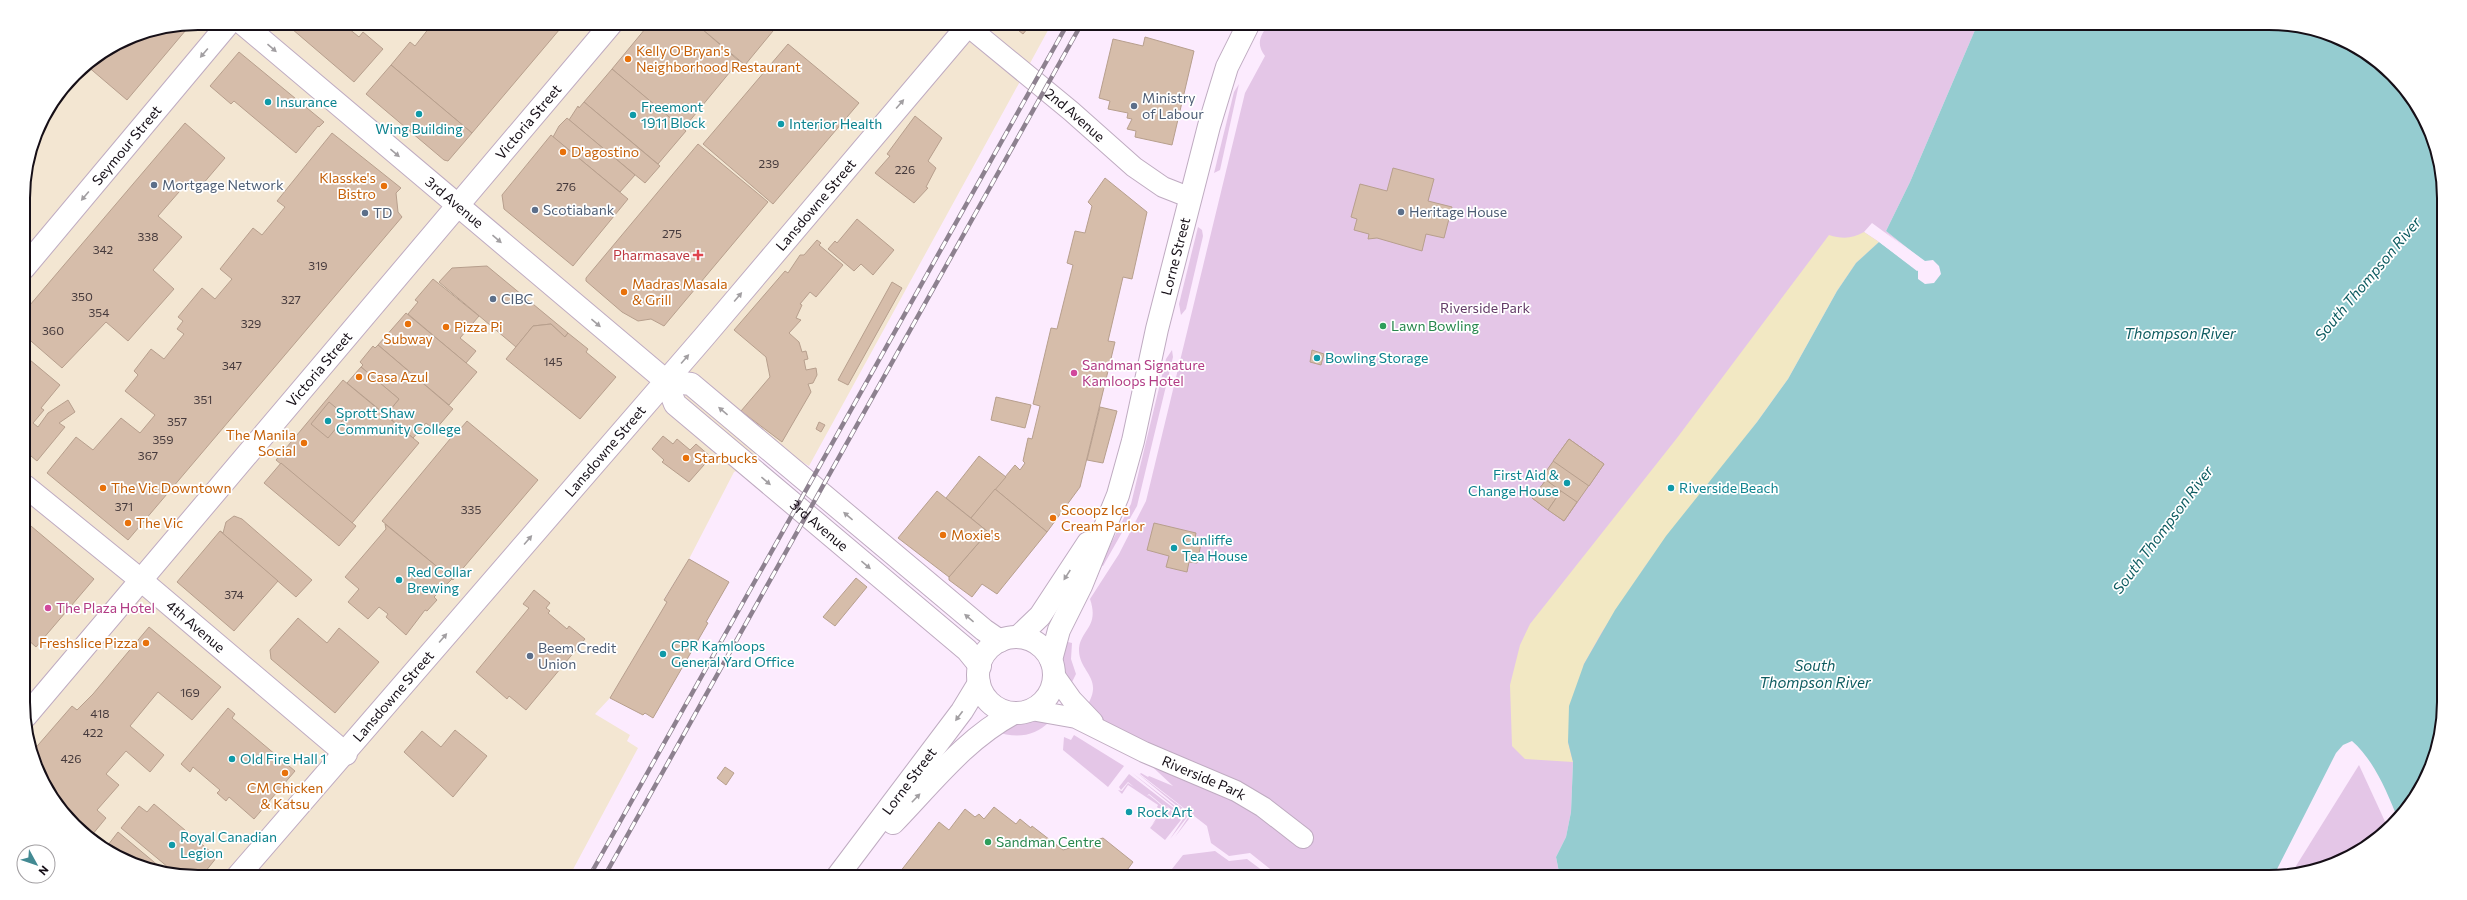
<svg xmlns="http://www.w3.org/2000/svg" width="2467" height="900" viewBox="0 0 2467 900" font-family="Commissioner,sans-serif">
  <rect width="100%" height="100%" fill="#fcebfe"/>
  <polygon fill="#f3e6d2" points="198,23 1052,23 809,466 767,441 749,466 734,472 689,559 664,599 667,602 610,698 595,714 630,735 627,741 638,748 569,877 198,877 142,868 101,848 67,818 41,779 26,736 23,186 41,121 82,67 131,36"/>
  <g fill="#e4c6e7">
    <path d="M1270 23H1978L1910 182 1886 231 1925 262 1872 223 1864 232 1879 242 1856 263 1615 610 1573 762 1571 812 1566 837 1556 857 1560 877H1273L1275 873 1250 853 1229 856 1211 843 1207 826 1140 774 1141 773 1148 777 1149 776 1173 786 1087 706C1104 678 1080 673 1079 651 1079 630 1100 628 1090 599L1119 554 1146 501 1245 93 1265 56C1255 43 1261 34 1270 23Z"/>
    <polygon points="1239,84 1220,170 1214,173 1234,92"/>
    <polygon points="1198,227 1202,230 1203,236 1186,309 1181,315 1179,304"/>
    <polygon points="1172,350 1173,357 1137,506 1103,566 1100,565 1131,504 1166,359"/>
    <polygon points="1064,641 1072,643 1071,659 1076,674 1070,686 1063,664"/>
    <path d="M1050 721C1035 737 1015 739 995 731L1026 722Z"/>
    <polygon points="1074,735 1124,766 1108,787 1063,750 1064,737 1071,740"/>
    <polygon points="2359,765 2388,828 2375,841 2325,868 2291,874"/>
    <polygon points="1131,772 1188,816 1170,839 1185,816"/>
    <polygon points="1136,772 1192,815 1175,837 1189,816"/>
    <polygon points="1129,774 1184,816 1183,818 1165,805 1181,820 1165,840 1150,828 1166,808 1149,794 1147,796 1149,795 1166,809 1152,825 1161,811 1157,807 1158,805 1128,785 1122,794 1118,790 1122,791 1128,783 1134,787 1128,782 1121,790 1119,787"/>
    <polygon points="1215,851 1229,861 1247,859 1267,874 1267,877 1172,877 1172,869 1183,855"/>
  </g>
  <path fill="#f2e8c3" d="M1864 232 1879 242 1856 263 1837 291 1788 379 1757 422 1646 565 1602 632 1584 664 1568 742 1573 762 1525 759 1512 746 1510 685 1520 645 1530 624 1677 438 1829 235C1842 239 1852 239 1864 232Z"/>
  <path fill="#95ccd0" d="M1978 23H2269L2325 32 2366 53 2401 83 2426 121 2442 175 2444 702 2435 758 2408 808 2398 819C2387 792 2374 760 2352 741L2343 745 2336 753 2273 877H1560L1556 857 1566 837 1571 812 1573 762 1568 742 1569 706 1584 664 1615 610 1666 536 1757 422 1788 379 1837 291 1856 263 1879 242 1917 271 1925 262 1886 231 1910 182Z"/>
  <polygon fill="#fcebfe" points="1884,231 1925,261 1933,260 1939,266 1941,274 1934,283 1925,284 1918,279 1918,271 1878,241 1880,241 1916,267 1917,262 1920,260"/>
  <g fill="#d6bdaa" stroke="#b79f8d">
    <polygon points="285,23 342,23 359,37 363,32 383,49 354,82"/>
    <polygon points="433,23 565,23 472,133 391,65 410,42 415,46"/>
    <polygon points="650,23 695,23 739,61 683,129 612,69"/>
    <polygon points="695,23 763,23 773,31 745,65"/>
    <polygon points="1009,23 1032,23 1023,34"/>
    <polygon points="191,24 127,100 86,65 131,36"/>
    <polygon points="1145,37 1194,51 1172,145 1135,137 1136,131 1127,129 1132,119 1127,118 1128,113 1108,109 1110,101 1099,98 1113,39 1143,46"/>
    <polygon points="788,44 859,103 773,204 703,144"/>
    <polygon points="239,52 324,122 319,127 318,126 296,153 234,101 231,104 210,86"/>
    <polygon points="391,65 472,133 448,161 444,160 366,94"/>
    <polygon points="612,69 686,131 658,164 584,102"/>
    <polygon points="584,102 660,166 645,183 569,120 578,106 579,108"/>
    <polygon points="915,116 942,138 928,161 936,168 926,187 928,188 914,203 875,173 890,156 887,154"/>
    <polygon points="567,118 635,175 620,192 553,137 559,126"/>
    <polygon points="185,123 225,158 196,192 186,184 158,216 182,237 153,270 174,289 128,341 106,322 62,368 24,335 24,312"/>
    <polygon points="332,133 401,188 396,193 398,212 402,217 128,540 47,473 76,437 93,450 121,418 140,433 155,415 125,391 138,375 134,371 151,349 164,359 184,334 177,329 183,321 178,317 202,288 215,299 232,279 220,269 253,228 262,235 285,207 277,201"/>
    <polygon points="551,135 628,199 573,266 504,209 502,195"/>
    <polygon points="698,144 768,202 664,326 651,319 638,321 622,312 586,281 586,278"/>
    <polygon points="1393,168 1434,179 1428,201 1452,207 1444,238 1426,234 1422,251 1377,238 1368,239 1369,234 1354,230 1357,219 1351,217 1360,184 1387,191"/>
    <polygon points="1105,178 1147,212 1132,279 1123,277 1108,341 1115,342 1080,487 1047,532 995,489 1015,465 1020,470 1025,463 1023,461 1028,438 1032,439 1040,406 1033,404 1051,328 1057,329 1073,265 1067,263 1075,231 1085,233 1092,206 1088,202"/>
    <polygon points="857,219 894,250 873,275 861,264 854,271 828,249 835,241 837,243"/>
    <polygon points="817,240 821,243 819,245 843,265 816,297 810,292 800,304 802,305 796,318 801,320 789,333 799,342 802,352 806,351 808,359 804,360 806,370 816,368 817,375 813,383 808,384 811,392 782,442 741,411 770,377 766,357 734,330 785,271 788,273 800,255 804,255"/>
    <polygon points="487,266 568,333 565,337 551,324 533,326 516,347 439,282 452,268"/>
    <polygon points="433,279 479,316 460,338 476,351 466,363 408,314 418,302 415,300"/>
    <polygon points="892,282 902,288 848,385 838,380"/>
    <polygon points="406,313 477,372 449,405 378,345"/>
    <polygon points="551,324 565,337 568,333 588,349 586,352 616,377 580,419 506,359 533,326"/>
    <polygon points="378,345 453,409 435,430 426,423 413,438 386,415 399,399 361,367 363,365 360,362 373,346 375,348"/>
    <polygon points="1312,350 1324,354 1321,365 1310,362"/>
    <polygon points="24,355 60,385 41,408 44,410 33,423 38,427 48,413 68,400 75,412 59,423 65,427 37,461 25,451"/>
    <polygon points="361,367 399,399 386,415 347,383"/>
    <polygon points="343,380 419,443 352,523 276,460"/>
    <polygon points="996,397 1031,405 1025,428 991,420"/>
    <polygon points="329,402 346,416 328,438 311,424"/>
    <polygon points="1100,407 1117,411 1103,463 1087,460"/>
    <polygon points="467,421 538,480 453,580 382,521 460,427 461,428"/>
    <polygon points="819,422 825,425 821,432 816,429"/>
    <polygon points="663,436 673,444 677,439 690,450 696,444 711,457 689,482 662,462 664,460 652,449"/>
    <polygon points="1569,439 1604,464 1564,521 1532,498 1546,480 1542,477"/>
    <polygon points="1569,439 1604,464 1589,486 1553,461"/>
    <polygon points="979,456 1006,477 971,518 946,498"/>
    <polygon points="281,463 356,526 339,546 264,483"/>
    <polygon points="1546,480 1561,491 1548,510 1532,498"/>
    <polygon points="995,489 1047,532 997,594 982,584 972,597 949,580 949,577 988,532 971,518"/>
    <polygon points="937,491 988,532 949,577 898,538"/>
    <polygon points="1561,491 1577,502 1564,521 1548,510"/>
    <polygon points="234,516 242,519 312,580 296,597 220,531 223,533 226,522"/>
    <polygon points="25,521 94,579 36,647 26,638"/>
    <polygon points="1154,523 1196,533 1195,538 1202,539 1197,563 1189,562 1187,572 1166,567 1169,556 1147,550"/>
    <polygon points="385,524 452,579 434,597 437,600 427,611 425,610 406,635 386,617 388,614 379,607 368,619 348,602 359,589 345,577 386,529"/>
    <polygon points="220,531 278,581 234,631 177,582"/>
    <polygon points="689,559 729,582 706,622 708,623 653,718 645,713 643,715 610,698 667,602 664,600"/>
    <polygon points="856,578 867,587 835,626 823,617"/>
    <polygon points="534,590 550,603 546,608 550,611 548,613 567,629 569,626 585,639 526,710 509,696 507,699 476,672 529,608 523,604"/>
    <polygon points="298,618 327,643 339,628 379,662 335,713 271,659 270,650"/>
    <polygon points="149,627 221,687 192,720 158,692 130,726 164,755 150,772 126,751 106,774 119,785 97,810 106,818 92,835 70,817 67,818 41,779 35,760 37,758 32,752 72,706 77,710 93,694"/>
    <polygon points="228,708 235,714 232,718 295,771 254,819 229,797 226,801 217,793 220,790 193,767 190,772 181,764"/>
    <polygon points="455,730 487,756 453,797 404,752 422,731 441,747"/>
    <polygon points="725,767 734,773 726,785 717,778"/>
    <polygon points="154,804 217,857 201,877 167,872 169,868 121,828 139,806 147,812"/>
    <polygon points="994,807 1016,824 1020,819 1031,828 1032,826 1063,850 1103,838 1133,862 1122,877 896,877 939,822 949,830 965,809 975,817 979,814 984,819"/>
    <polygon points="118,832 160,867 158,870 142,868 126,860 108,845"/>
  </g>
  <g fill="none" stroke-linecap="round" stroke-linejoin="round">
    <g stroke="#bfabc1" stroke-width="22">
      <g id="street">
        <path id="s1" d="M964 23 1071 111 1134 167 1163 187 1191 198"/>
        <polyline points="1055,676 1072,700 1093,722"/>
        <path id="s2" d="M1031 710 1076 718 1144 752 1236 791 1263 807 1303 838"/>
      </g>
    </g>
    <g stroke="#bfabc1" stroke-width="24">
      <g id="secondary">
        <path id="s3" d="M242 23 666 381 675 404 967 650 980 666"/>
        <path id="s4" d="M24 268 229 23"/>
        <polyline points="666,381 691,384 984,630 1000,641"/>
        <path id="s5" d="M25 486 142 581 346 754"/>
        <polyline points="1018,637 1040,616 1088,543"/>
        <circle cx="1016" cy="675" r="38"/>
        <path id="s6" d="M1051 660 1059 630 1081 586 1118 495 1133 441 1157 329 1209 126 1227 67 1249 23"/>
        <path id="s7" d="M26 716 612 23"/>
        <path d="M893 823C931 784 965 739 1014 713"/>
        <path id="s8" d="M237 877 704 337 970 23"/>
        <path id="s9" d="M837 877 962 711 979 683"/>
      </g>
    </g>
    <use href="#street" stroke="#fff" stroke-width="20"/>
    <use href="#secondary" stroke="#fff" stroke-width="22"/>
    <g stroke="#8d818f" stroke-width="4.5">
      <g id="rail">
        <polyline points="589,877 1068,23"/>
        <polyline points="604,877 1082,23"/>
      </g>
    </g>
    <use href="#rail" stroke="#fff" stroke-width="3" stroke-dasharray="9" stroke-linecap="butt"/>
  </g>
  <defs><path id="oneway-solid" d="M-6-.8H1V-3.2L6.5 0L1 3.2V.8H-6Z"/></defs>
  <g fill="#a29fa2">
    <use href="#oneway-solid" transform="translate(272 48) rotate(41)"/>
    <use href="#oneway-solid" transform="translate(204 53) rotate(130)"/>
    <use href="#oneway-solid" transform="translate(900 104) rotate(-49)"/>
    <use href="#oneway-solid" transform="translate(395 153) rotate(40)"/>
    <use href="#oneway-solid" transform="translate(85 196) rotate(130)"/>
    <use href="#oneway-solid" transform="translate(497 239) rotate(41)"/>
    <use href="#oneway-solid" transform="translate(738 297) rotate(-50)"/>
    <use href="#oneway-solid" transform="translate(596 323) rotate(40)"/>
    <use href="#oneway-solid" transform="translate(685 359) rotate(-49)"/>
    <use href="#oneway-solid" transform="translate(723 411) rotate(-140)"/>
    <use href="#oneway-solid" transform="translate(766 481) rotate(40)"/>
    <use href="#oneway-solid" transform="translate(848 516) rotate(-140)"/>
    <use href="#oneway-solid" transform="translate(528 540) rotate(-49)"/>
    <use href="#oneway-solid" transform="translate(866 565) rotate(40)"/>
    <use href="#oneway-solid" transform="translate(1067 575) rotate(123)"/>
    <use href="#oneway-solid" transform="translate(969 618) rotate(-140)"/>
    <use href="#oneway-solid" transform="translate(443 638) rotate(-49)"/>
    <use href="#oneway-solid" transform="translate(959 716) rotate(127)"/>
    <use href="#oneway-solid" transform="translate(916 798) rotate(-46)"/>
  </g>
  <g fill="#e8710a" stroke="#fff" stroke-width="1.5">
    <circle cx="628" cy="59" r="4"/>
    <circle cx="563" cy="152" r="4"/>
    <circle cx="384" cy="186" r="4"/>
    <circle cx="624" cy="292" r="4"/>
    <circle cx="408" cy="324" r="4"/>
    <circle cx="446" cy="327" r="4"/>
    <circle cx="359" cy="377" r="4"/>
    <circle cx="304" cy="443" r="4"/>
    <circle cx="686" cy="458" r="4"/>
    <circle cx="103" cy="488" r="4"/>
    <circle cx="1053" cy="518" r="4"/>
    <circle cx="128" cy="523" r="4"/>
    <circle cx="943" cy="535" r="4"/>
    <circle cx="146" cy="643" r="4"/>
    <circle cx="285" cy="773" r="4"/>
  </g>
  <g fill="#0f9aa8" stroke="#fff" stroke-width="1.5">
    <circle cx="268" cy="102" r="4"/>
    <circle cx="419" cy="114" r="4"/>
    <circle cx="633" cy="115" r="4"/>
    <circle cx="781" cy="124" r="4"/>
    <circle cx="1317" cy="358" r="4"/>
    <circle cx="328" cy="421" r="4"/>
    <circle cx="1567" cy="483" r="4"/>
    <circle cx="1671" cy="488" r="4"/>
    <circle cx="1174" cy="548" r="4"/>
    <circle cx="399" cy="580" r="4"/>
    <circle cx="663" cy="654" r="4"/>
    <circle cx="232" cy="759" r="4"/>
    <circle cx="1129" cy="812" r="4"/>
    <circle cx="172" cy="845" r="4"/>
  </g>
  <g fill="#5c6f8a" stroke="#fff" stroke-width="1.5">
    <circle cx="1134" cy="106" r="4"/>
    <circle cx="154" cy="185" r="4"/>
    <circle cx="535" cy="210" r="4"/>
    <circle cx="1401" cy="212" r="4"/>
    <circle cx="365" cy="213" r="4"/>
    <circle cx="493" cy="299" r="4"/>
    <circle cx="530" cy="656" r="4"/>
  </g>
  <path fill="#e0444e" stroke="#fff" stroke-width="1.5" d="M696 249h4v4h4v4h-4v4h-4v-4h-4v-4h4z"/>
  <g fill="#2e9e5b" stroke="#fff" stroke-width="1.5">
    <circle cx="1383" cy="326" r="4"/>
    <circle cx="988" cy="842" r="4"/>
  </g>
  <g fill="#d1479c" stroke="#fff" stroke-width="1.5">
    <circle cx="1074" cy="373" r="4"/>
    <circle cx="48" cy="608" r="4"/>
  </g>
  <g text-anchor="middle" stroke-width="3.5" stroke-linejoin="round" paint-order="stroke">
    <g font-size="12" fill="#463a3c">
      <text x="769" y="168">239</text>
      <text x="905" y="174">226</text>
      <text x="566" y="191">276</text>
      <text x="672" y="238">275</text>
      <text x="148" y="241">338</text>
      <text x="103" y="254">342</text>
      <text x="318" y="270">319</text>
      <text x="82" y="301">350</text>
      <text x="291" y="304">327</text>
      <text x="99" y="317">354</text>
      <text x="251" y="328">329</text>
      <text x="53" y="335">360</text>
      <text x="553" y="366">145</text>
      <text x="232" y="370">347</text>
      <text x="203" y="404">351</text>
      <text x="177" y="426">357</text>
      <text x="163" y="444">359</text>
      <text x="148" y="460">367</text>
      <text x="124" y="511">371</text>
      <text x="471" y="514">335</text>
      <text x="234" y="599">374</text>
      <text x="190" y="697">169</text>
      <text x="100" y="718">418</text>
      <text x="93" y="737">422</text>
      <text x="71" y="763">426</text>
    </g>
    <g font-size="14" fill="#c56008" stroke="#fff" text-anchor="start">
      <text x="636" y="56">Kelly O'Bryan's<tspan x="636" dy="16">Neighborhood Restaurant</tspan></text>
      <text x="571" y="157">D'agostino</text>
      <text x="376" y="183" text-anchor="end">Klasske's<tspan x="376" dy="16">Bistro</tspan></text>
      <text x="632" y="289">Madras Masala<tspan x="632" dy="16">&amp; Grill</tspan></text>
      <text x="454" y="332">Pizza Pi</text>
      <text x="408" y="344" text-anchor="middle">Subway</text>
      <text x="367" y="382">Casa Azul</text>
      <text x="296" y="440" text-anchor="end">The Manila<tspan x="296" dy="16">Social</tspan></text>
      <text x="694" y="463">Starbucks</text>
      <text x="111" y="493">The Vic Downtown</text>
      <text x="1061" y="515">Scoopz Ice<tspan x="1061" dy="16">Cream Parlor</tspan></text>
      <text x="136" y="528">The Vic</text>
      <text x="951" y="540">Moxie's</text>
      <text x="138" y="648" text-anchor="end">Freshslice Pizza</text>
      <text x="285" y="793" text-anchor="middle">CM Chicken<tspan x="285" dy="16">&amp; Katsu</tspan></text>
    </g>
    <g font-size="14" fill="#4e5e75" stroke="#fff" text-anchor="start">
      <text x="1142" y="103">Ministry<tspan x="1142" dy="16">of Labour</tspan></text>
      <text x="162" y="190">Mortgage Network</text>
      <text x="543" y="215">Scotiabank</text>
      <text x="1409" y="217">Heritage House</text>
      <text x="373" y="218">TD</text>
      <text x="501" y="304">CIBC</text>
      <text x="538" y="653">Beem Credit<tspan x="538" dy="16">Union</tspan></text>
    </g>
    <g font-size="14" fill="#0d838f" stroke="#fff" text-anchor="start">
      <text x="276" y="107">Insurance</text>
      <text x="641" y="112">Freemont<tspan x="641" dy="16">1911 Block</tspan></text>
      <text x="789" y="129">Interior Health</text>
      <text x="419" y="134" text-anchor="middle">Wing Building</text>
      <text x="1325" y="363">Bowling Storage</text>
      <text x="336" y="418">Sprott Shaw<tspan x="336" dy="16">Community College</tspan></text>
      <text x="1559" y="480" text-anchor="end">First Aid &amp;<tspan x="1559" dy="16">Change House</tspan></text>
      <text x="1679" y="493">Riverside Beach</text>
      <text x="1182" y="545">Cunliffe<tspan x="1182" dy="16">Tea House</tspan></text>
      <text x="407" y="577">Red Collar<tspan x="407" dy="16">Brewing</tspan></text>
      <text x="671" y="651">CPR Kamloops<tspan x="671" dy="16">General Yard Office</tspan></text>
      <text x="240" y="764">Old Fire Hall 1</text>
      <text x="1137" y="817">Rock Art</text>
      <text x="180" y="842">Royal Canadian<tspan x="180" dy="16">Legion</tspan></text>
    </g>
    <g font-size="14" fill="#160f17" stroke="#fff">
      <text dy="5" stroke="none"><textPath href="#s1" startOffset="144">2nd Avenue</textPath></text>
      <text dy="5" stroke="none"><textPath href="#s7" startOffset="778">Victoria Street</textPath></text>
      <text dy="5" stroke="none"><textPath href="#s4" startOffset="160">Seymour Street</textPath></text>
      <text dy="5" stroke="none"><textPath href="#s3" startOffset="278">3rd Avenue</textPath></text>
      <text dy="5" stroke="none"><textPath href="#s8" startOffset="887">Lansdowne Street</textPath></text>
      <text dy="5" stroke="none"><textPath href="#s6" startOffset="424">Lorne Street</textPath></text>
      <text dy="5" stroke="none"><textPath href="#s7" startOffset="454">Victoria Street</textPath></text>
      <text dy="5" stroke="none"><textPath href="#s8" startOffset="563">Lansdowne Street</textPath></text>
      <text dy="5" stroke="none"><textPath href="#s3" startOffset="768">3rd Avenue</textPath></text>
      <text dy="5" stroke="none"><textPath href="#s5" startOffset="221">4th Avenue</textPath></text>
      <text dy="5" stroke="none"><textPath href="#s8" startOffset="239">Lansdowne Street</textPath></text>
      <text dy="5" stroke="none"><textPath href="#s2" startOffset="187">Riverside Park</textPath></text>
      <text dy="5" stroke="none"><textPath href="#s9" startOffset="120">Lorne Street</textPath></text>
    </g>
    <g font-size="14" fill="#be3a42" stroke="#fff" text-anchor="end">
      <text x="690" y="260">Pharmasave</text>
    </g>
    <g font-size="14" fill="#623a66" stroke="#fff">
      <text x="1485" y="313">Riverside Park</text>
    </g>
    <g font-size="14" fill="#27864d" stroke="#fff" text-anchor="start">
      <text x="1391" y="331">Lawn Bowling</text>
      <text x="996" y="847">Sandman Centre</text>
    </g>
    <g font-size="14" fill="#b23c85" stroke="#fff" text-anchor="start">
      <text x="1082" y="370">Sandman Signature<tspan x="1082" dy="16">Kamloops Hotel</tspan></text>
      <text x="56" y="613">The Plaza Hotel</text>
    </g>
    <g font-size="15" font-style="italic" fill="#0d5b60" stroke="#fff">
      <text transform="translate(2368 279) rotate(-50)" y="5">South Thompson River</text>
      <text x="2180" y="339">Thompson River</text>
      <text transform="translate(2163 530) rotate(-53)" y="5">South Thompson River</text>
      <text x="1815" y="671">South<tspan x="1815" dy="17">Thompson River</tspan></text>
    </g>
  </g>
  <path d="M0 0H2467V900H0ZM198 30H2269A168 168 0 0 1 2437 198V702A168 168 0 0 1 2269 870H198A168 168 0 0 1 30 702V198A168 168 0 0 1 198 30Z" fill="#fff" fill-rule="evenodd"/>
  <path fill="none" stroke="#160f17" stroke-width="2" d="M198 30H2269A168 168 0 0 1 2437 198V702A168 168 0 0 1 2269 870H198A168 168 0 0 1 30 702V198A168 168 0 0 1 198 30Z"/>
  <g transform="translate(36 864) rotate(130)"><circle r="19" fill="#ffffff" stroke="#a29fa2"/>
  <path d="M0-3L7 15L0 10L-7 15Z" fill="#438a93"/>
  <text y="-6" font-size="11" font-weight="bold" text-anchor="middle" fill="#160f17">N</text>
  </g>
</svg>
